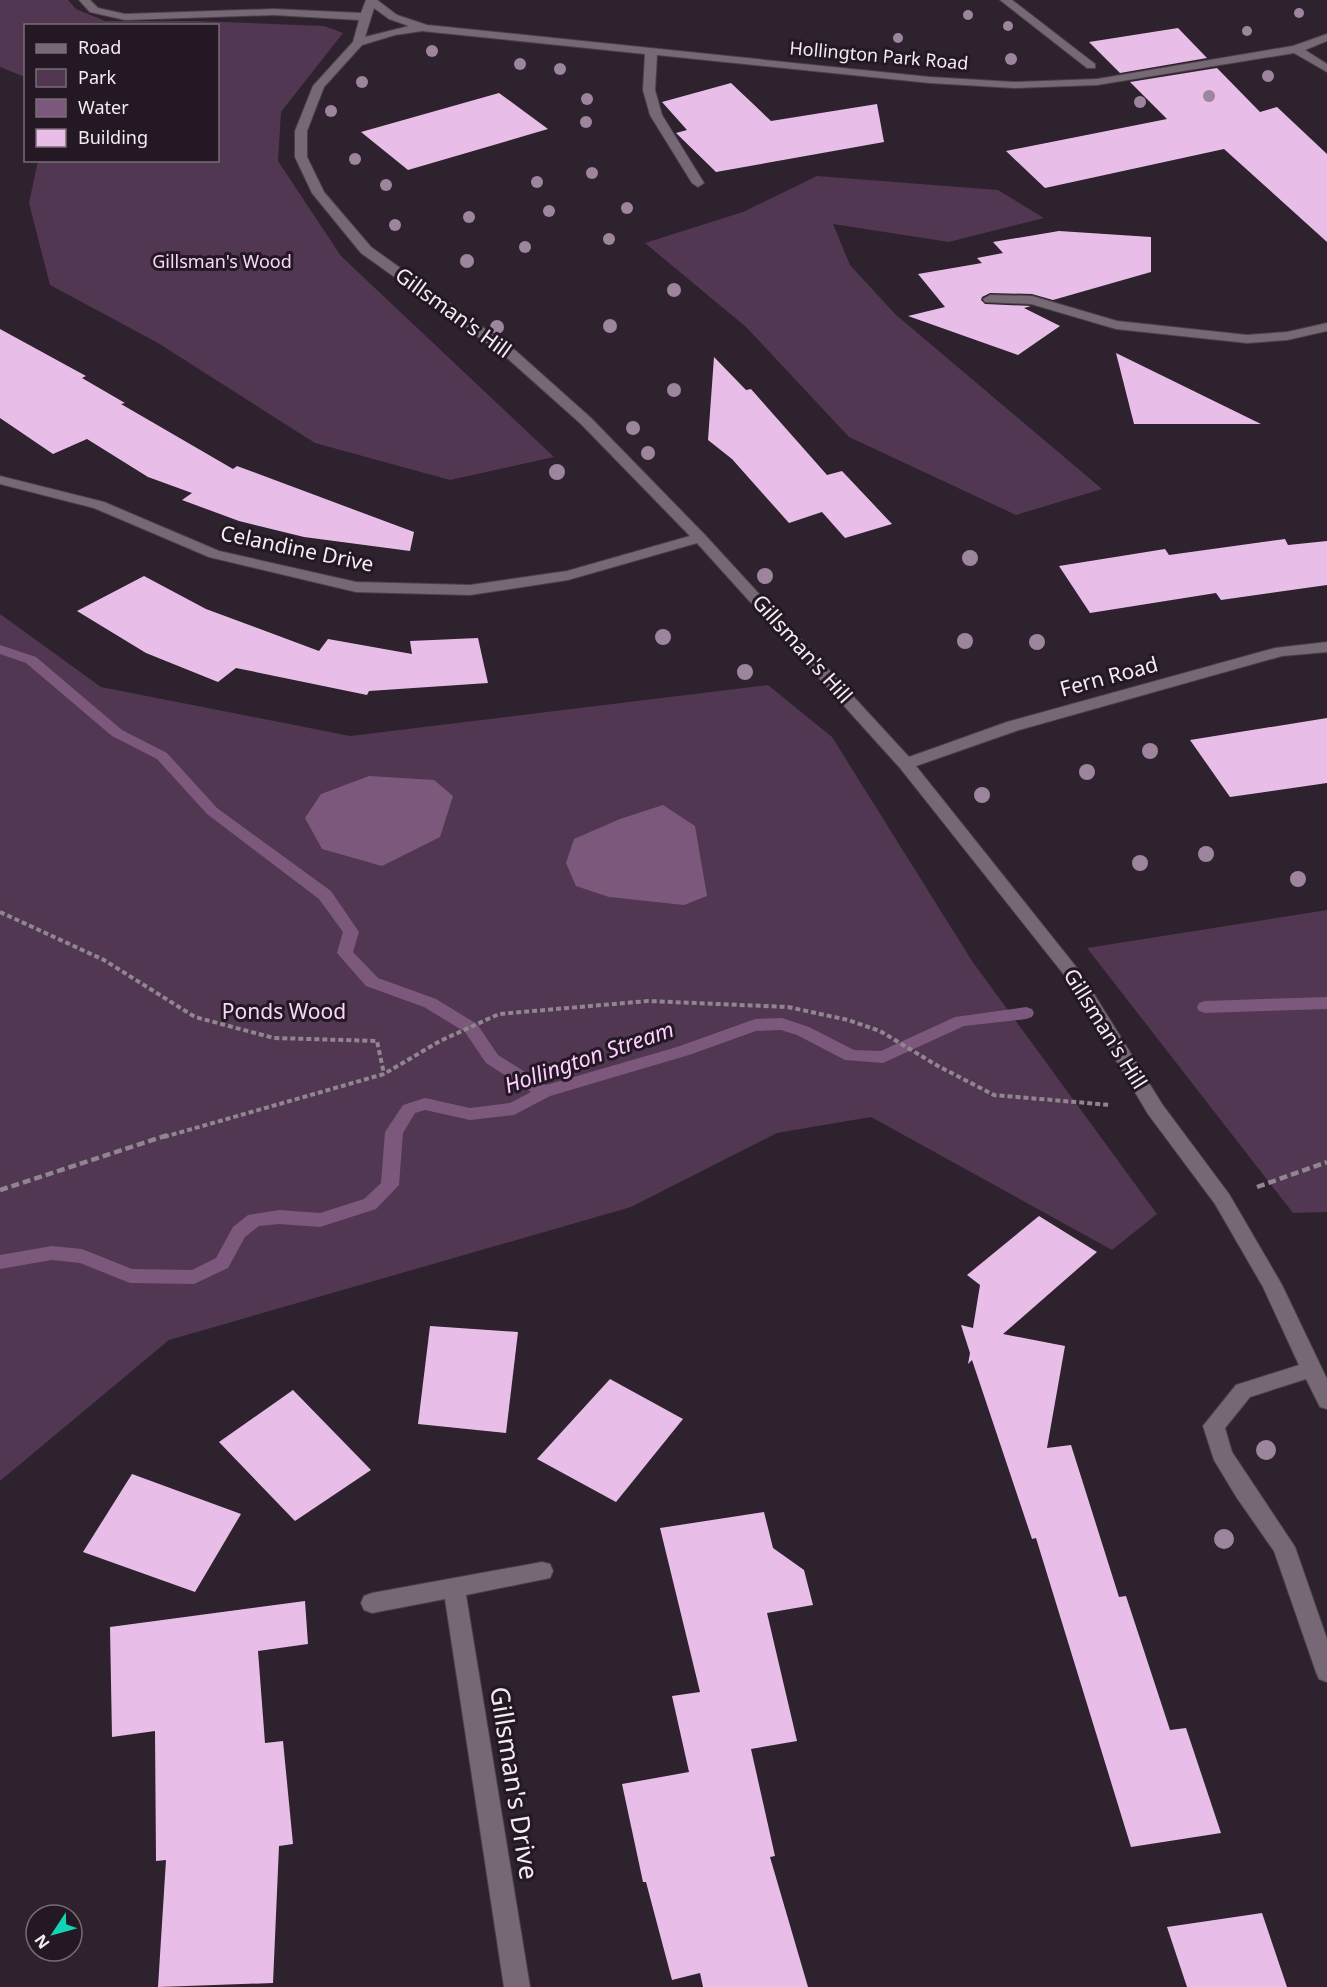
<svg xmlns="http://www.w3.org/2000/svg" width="1327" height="1987" viewBox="0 0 1327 1987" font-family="'Noto Sans',sans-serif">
  <rect width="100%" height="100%" fill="#2d222d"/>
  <g fill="#513751">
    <polygon points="0,0 68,0 76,9 105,21 197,21 324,26 343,33 281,112 278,161 341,256 554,457 450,480 315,443 158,343 50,285 29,203 38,161 218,160 218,26 26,26 25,77 0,67"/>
    <polygon points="817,176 998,190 1044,218 949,242 833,224 850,265 895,314 1102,489 1016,515 849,437 746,327 645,243 743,212"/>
    <polygon points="0,614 101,687 350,736 768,685 832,737 972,961 1157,1214 1112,1250 871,1117 777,1133 631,1207 169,1340 0,1481"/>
    <polygon points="1327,910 1327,1212 1293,1213 1087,948"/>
  </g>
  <g fill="#7d587d">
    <polygon points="369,776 434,780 453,796 440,837 382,866 322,849 305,818 321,794"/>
    <polygon points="663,805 695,826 707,896 684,905 609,897 576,886 566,863 574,839 620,819"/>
  </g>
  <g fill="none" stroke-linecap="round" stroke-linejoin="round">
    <g fill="#7d587d" fill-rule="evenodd">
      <polygon points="0,645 36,657 122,730 167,753 217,808 331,891 359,932 353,952 378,978 436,999 477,1024 498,1055 546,1085 677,1047 755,1019 782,1018 809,1027 854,1050 881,1051 955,1017 1026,1007 1032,1009 1034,1013 1032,1017 1026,1019 964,1026 883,1063 845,1060 797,1035 781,1030 756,1031 689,1055 550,1096 514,1115 470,1120 425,1110 415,1113 403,1133 399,1185 376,1209 320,1227 279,1224 259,1226 245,1237 228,1268 194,1284 130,1283 80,1263 52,1260 0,1269 0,1255 52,1246 82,1249 132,1269 192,1270 216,1258 233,1227 248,1215 279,1210 320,1213 364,1199 381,1183 385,1132 403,1105 425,1098 470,1108 510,1103 531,1092 486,1063 465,1032 424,1007 366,986 337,953 343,932 319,899 207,814 157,759 112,736 26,663 0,654"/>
      <polygon points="1327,997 1327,1009 1205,1013 1199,1011 1197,1007 1199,1003 1205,1001"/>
    </g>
  </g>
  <g fill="#e8bee8">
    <polygon points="1178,28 1207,58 1120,73 1089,42"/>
    <polygon points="1217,68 1260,112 1277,107 1327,154 1327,242 1224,149 1045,188 1006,151 1167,119 1130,82"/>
    <polygon points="731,83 771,121 877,104 884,142 716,172 676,133 687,130 662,102"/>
    <polygon points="499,93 548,129 408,170 361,132"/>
    <polygon points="1059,231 1151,237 1151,272 1053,300 1032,294 990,293 982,297 981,300 985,304 1031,306 1024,308 1060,326 1018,355 908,316 945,307 918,274 982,263 977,258 1003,253 993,242"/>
    <polygon points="0,329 86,376 82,378 125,403 121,404 233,469 237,466 414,532 410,551 304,537 239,521 182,500 192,493 148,477 87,439 53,454 0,418"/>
    <polygon points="1116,353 1261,424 1134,424"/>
    <polygon points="714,357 746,390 751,389 827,475 842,471 892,524 845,538 822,512 789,523 732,459 708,440"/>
    <polygon points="1285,539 1288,545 1327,541 1327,585 1221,600 1216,593 1090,613 1059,566 1165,549 1169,555"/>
    <polygon points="144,576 206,609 319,651 328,639 412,654 410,641 478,638 488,683 369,691 367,695 236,668 218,682 146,653 77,611"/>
    <polygon points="1327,718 1327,783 1230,797 1190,740"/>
    <polygon points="1039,1216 1097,1252 1003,1334 1065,1346 1047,1448 1071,1445 1119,1597 1126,1596 1170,1730 1186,1728 1221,1833 1131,1847 1036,1538 1032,1539 972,1360 968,1364 970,1353 961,1325 973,1328 980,1285 967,1275"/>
    <polygon points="430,1326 518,1332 506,1433 418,1424"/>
    <polygon points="610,1379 683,1419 616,1502 537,1459"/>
    <polygon points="293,1390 371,1470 295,1521 219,1442"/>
    <polygon points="132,1474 241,1514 195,1592 83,1552"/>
    <polygon points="764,1512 773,1548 804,1570 813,1605 767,1613 797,1741 751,1749 775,1856 770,1857 808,1987 703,1987 700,1973 672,1980 646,1882 643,1882 622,1784 689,1772 672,1696 700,1692 660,1528"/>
    <polygon points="305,1601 308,1644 258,1651 265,1743 283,1741 293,1844 279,1846 273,1983 158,1987 166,1860 156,1861 155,1731 112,1737 110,1627"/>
    <polygon points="1262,1913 1287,1987 1187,1987 1167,1927"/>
  </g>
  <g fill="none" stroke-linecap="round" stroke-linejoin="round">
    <g stroke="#4b414a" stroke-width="2">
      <g id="minor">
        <path d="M79 0H90L98 8 125 14 274 9 361 13 366 0H377L397 15 427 25 930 77 1014 82 1097 79 1293 46 1327 34V41L1305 50 1327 64V72L1294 53 1097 85 1014 88 930 83 657 55 655 90 662 115 704 183 698 187 692 183 650 115 643 90 645 54 422 31 395 35 362 45 324 87 307 131V157L324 192 371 247 516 351 591 418 705 535 909 757 1007 722 1275 648 1327 642V652L1282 656 1019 730 916 766 1081 973 1162 1104 1229 1194 1282 1285 1327 1379V1409L1320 1407 1306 1379 1250 1397 1225 1428 1232 1452 1295 1547 1327 1639V1682L1319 1679 1316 1672 1274 1551 1237 1498 1214 1460 1203 1426 1236 1385 1299 1365 1263 1287 1215 1204 1148 1114 1069 981 900 768 697 543 568 580 470 595 356 592 209 557 94 508 0 484V476L104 502 219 551 356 582 470 585 567 571 690 536 581 424 506 357 361 253 312 193 295 157V131L313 86 353 42 359 20 274 15 125 20 90 12ZM374 8 389 19 409 26 365 37Z"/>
        <polygon points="1000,0 1012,0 1095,64 1095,68 1087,68"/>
        <polygon points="990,295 1032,296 1117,321 1247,335 1287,332 1327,323 1327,331 1287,340 1247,343 1116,329 1031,304 985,302 983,299"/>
        <polygon points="542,1562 550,1564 553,1571 550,1578 466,1595 530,1987 504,1987 445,1599 372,1613 364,1610 361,1603 364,1596 372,1593"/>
      </g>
    </g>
    <g stroke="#90868f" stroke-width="4" stroke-dasharray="5 3" stroke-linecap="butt">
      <polyline points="0,912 104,960 195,1017 274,1038 377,1041 384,1074"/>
      <polyline points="164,1137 384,1074 440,1041 499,1014 648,1001 788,1007 848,1020 880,1031 938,1066 994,1095 1110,1105"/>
    </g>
    <g stroke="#90868f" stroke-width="4.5" stroke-dasharray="8 4" stroke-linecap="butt">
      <polyline points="1257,1187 1327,1162"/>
      <polyline points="0,1190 168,1135"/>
    </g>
    <use href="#minor" fill="#766875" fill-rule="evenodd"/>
  </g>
  <g fill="#9e859e">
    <circle cx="1299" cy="13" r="5"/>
    <circle cx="968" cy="15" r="5"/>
    <circle cx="1008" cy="26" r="5"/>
    <circle cx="1247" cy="31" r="5"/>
    <circle cx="898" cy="38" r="5"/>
    <circle cx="432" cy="51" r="6"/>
    <circle cx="1011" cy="59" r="6"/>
    <circle cx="520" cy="64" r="6"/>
    <circle cx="560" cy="69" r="6"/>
    <circle cx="1268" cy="76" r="6"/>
    <circle cx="362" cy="82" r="6"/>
    <circle cx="1209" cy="96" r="6"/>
    <circle cx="587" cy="99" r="6"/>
    <circle cx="1140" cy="102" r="6"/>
    <circle cx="331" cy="111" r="6"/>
    <circle cx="586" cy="122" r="6"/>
    <circle cx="355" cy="159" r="6"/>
    <circle cx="592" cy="173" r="6"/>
    <circle cx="537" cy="182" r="6"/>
    <circle cx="386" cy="185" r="6"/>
    <circle cx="627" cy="208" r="6"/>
    <circle cx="549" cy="211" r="6"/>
    <circle cx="469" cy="217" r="6"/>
    <circle cx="395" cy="225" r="6"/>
    <circle cx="609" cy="239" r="6"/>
    <circle cx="525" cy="247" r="6"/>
    <circle cx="467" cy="261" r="7"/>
    <circle cx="674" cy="290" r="7"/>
    <circle cx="610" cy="326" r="7"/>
    <circle cx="497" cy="327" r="7"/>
    <circle cx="674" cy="390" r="7"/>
    <circle cx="633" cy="428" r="7"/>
    <circle cx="648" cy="453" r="7"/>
    <circle cx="557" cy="472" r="8"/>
    <circle cx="970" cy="558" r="8"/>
    <circle cx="765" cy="576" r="8"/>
    <circle cx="663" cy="637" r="8"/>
    <circle cx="965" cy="641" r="8"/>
    <circle cx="1037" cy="642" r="8"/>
    <circle cx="745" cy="672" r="8"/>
    <circle cx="1150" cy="751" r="8"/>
    <circle cx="1087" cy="772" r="8"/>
    <circle cx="982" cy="795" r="8"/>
    <circle cx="1206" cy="854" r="8"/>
    <circle cx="1140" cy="863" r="8"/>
    <circle cx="1298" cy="879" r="8"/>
    <circle cx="1266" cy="1450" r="10"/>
    <circle cx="1224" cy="1539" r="10"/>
  </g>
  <g text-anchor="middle" stroke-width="6" stroke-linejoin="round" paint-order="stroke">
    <g font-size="18" fill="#f4ecf3" stroke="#231823">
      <text transform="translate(879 56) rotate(5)" y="6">Hollington Park Road</text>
    </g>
    <g font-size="18" fill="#fad6fa" stroke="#231823">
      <text x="222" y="268">Gillsman's Wood</text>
    </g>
    <g font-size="21" fill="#f4ecf3" stroke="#231823">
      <text transform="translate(453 313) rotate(36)" y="7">Gillsman's Hill</text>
      <text transform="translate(297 549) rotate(12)" y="7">Celandine Drive</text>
      <text transform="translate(802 649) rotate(48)" y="7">Gillsman's Hill</text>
      <text transform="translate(1109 677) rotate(-15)" y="7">Fern Road</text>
      <text transform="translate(1105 1029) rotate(58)" y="7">Gillsman's Hill</text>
    </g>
    <g font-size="21" fill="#fad6fa" stroke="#231823">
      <text x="284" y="1019">Ponds Wood</text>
    </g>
    <g font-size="22" font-style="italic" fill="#ffcfff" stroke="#231823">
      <text transform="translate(589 1057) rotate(-19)" y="8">Hollington Stream</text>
    </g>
    <g font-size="26" fill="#f4ecf3" stroke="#231823">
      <text transform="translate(514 1783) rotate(81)" y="9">Gillsman's Drive</text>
    </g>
  </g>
  <rect x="24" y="24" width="195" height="138" fill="#231823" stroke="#776d76" stroke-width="1.5"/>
  <rect x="36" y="44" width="30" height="9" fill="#766875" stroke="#776d76" stroke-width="1.5"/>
  <text x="78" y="54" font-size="18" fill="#f4ecf3">Road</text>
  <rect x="36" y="69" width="30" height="18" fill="#513751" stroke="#776d76" stroke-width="1.5"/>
  <text x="78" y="84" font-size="18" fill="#f4ecf3">Park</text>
  <rect x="36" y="99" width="30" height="18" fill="#7d587d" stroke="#776d76" stroke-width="1.5"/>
  <text x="78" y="114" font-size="18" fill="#f4ecf3">Water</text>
  <rect x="36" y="129" width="30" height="18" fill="#e8bee8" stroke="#776d76" stroke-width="1.5"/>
  <text x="78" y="144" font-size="18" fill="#f4ecf3">Building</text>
  <g transform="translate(54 1933) rotate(234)"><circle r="28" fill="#231823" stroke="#776d76" stroke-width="1.5"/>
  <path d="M0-4.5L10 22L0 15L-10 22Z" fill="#0fd5b4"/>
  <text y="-9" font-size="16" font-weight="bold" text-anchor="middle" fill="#f4ecf3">N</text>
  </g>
</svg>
